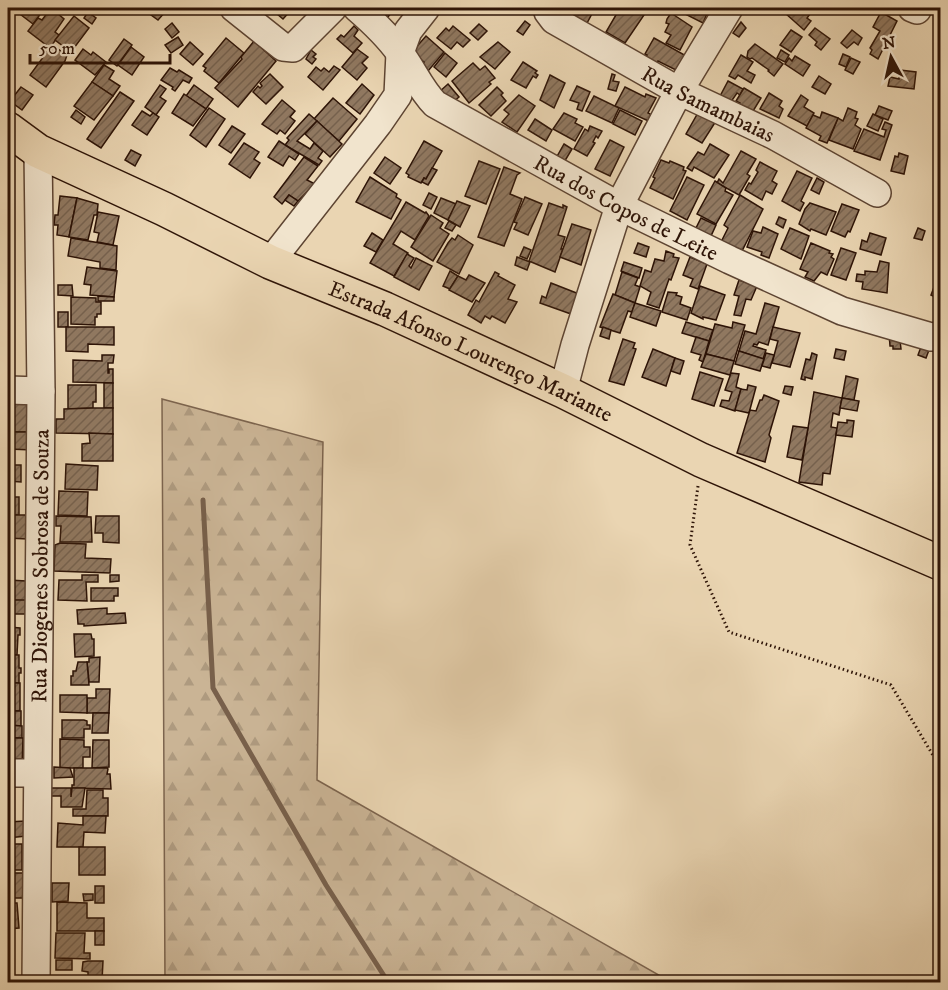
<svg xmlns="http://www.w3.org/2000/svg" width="948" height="990" viewBox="0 0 948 990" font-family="'IM FELL DW Pica',serif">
  <defs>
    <pattern id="forest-firs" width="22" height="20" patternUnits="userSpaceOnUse" patternTransform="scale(1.5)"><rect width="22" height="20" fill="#cab495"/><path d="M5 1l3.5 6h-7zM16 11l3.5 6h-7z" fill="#ae9a7f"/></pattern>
    <pattern id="building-hatch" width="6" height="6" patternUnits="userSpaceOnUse" patternTransform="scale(1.5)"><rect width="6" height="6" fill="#907860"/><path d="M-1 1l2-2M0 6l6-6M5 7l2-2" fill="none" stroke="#76614d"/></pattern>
  </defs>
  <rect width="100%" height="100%" fill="#ead5b2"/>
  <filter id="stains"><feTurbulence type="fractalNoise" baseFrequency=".00333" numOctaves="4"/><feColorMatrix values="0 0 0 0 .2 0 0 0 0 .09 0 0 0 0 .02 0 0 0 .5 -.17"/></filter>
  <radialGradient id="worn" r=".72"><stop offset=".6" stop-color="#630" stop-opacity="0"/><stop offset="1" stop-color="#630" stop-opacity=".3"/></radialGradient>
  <polygon fill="url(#forest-firs)" stroke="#7c644e" stroke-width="1.5" points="162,399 323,442 317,780 671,982 165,982"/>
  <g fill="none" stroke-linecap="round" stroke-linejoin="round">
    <polyline stroke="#78604b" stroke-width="5" points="203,500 213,688 326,885 388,982"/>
  </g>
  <g fill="url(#building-hatch)" stroke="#2e1407" stroke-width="1.5">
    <polygon points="12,8 45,8 33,24"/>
    <polygon points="51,8 64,19 55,32 59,35 50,48 28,31 38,18 42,20"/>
    <polygon points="146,8 166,8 167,10 158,20 144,10"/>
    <polygon points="270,8 293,8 283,19"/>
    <polygon points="377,8 395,8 388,17"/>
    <polygon points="571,8 595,8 586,25 567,15"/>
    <polygon points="620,8 632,8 644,15 625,43 606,32"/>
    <polygon points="681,8 705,8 709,9 703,23 683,13 685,9"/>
    <polygon points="790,8 803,8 810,14 807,18 811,21 804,30 785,13"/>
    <polygon points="88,12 96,18 92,24 84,18"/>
    <polygon points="881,12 897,21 878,59 870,54 872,50 870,48 880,31 873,27"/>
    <polygon points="671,13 692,27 680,50 666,43 671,35 665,32 669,24 666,23 667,19"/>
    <polygon points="74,16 89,28 71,52 55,40"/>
    <polygon points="525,21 530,25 523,35 517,31"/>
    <polygon points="741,22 746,28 739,37 733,33"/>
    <polygon points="172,23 179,32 172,38 165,29"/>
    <polygon points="479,24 487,31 478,40 470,33"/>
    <polygon points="354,26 358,30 354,36 362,43 353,53 337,39 341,35 344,37"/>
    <polygon points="453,26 470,40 463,47 457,42 451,49 437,38 446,28 449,31"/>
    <polygon points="815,28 830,39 821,50 815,45 817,42 809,35"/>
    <polygon points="791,30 802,37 791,52 780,45"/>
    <polygon points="852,30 862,38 858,45 854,42 847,48 841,43"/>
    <polygon points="426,36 444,52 428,71 421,65 424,62 412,52"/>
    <polygon points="178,37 183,45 171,53 165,45"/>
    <polygon points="226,38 244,53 219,83 204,71 206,68 203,66"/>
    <polygon points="654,38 688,57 680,72 658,61 656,67 644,61 647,55 645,54"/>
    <polygon points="124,39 132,45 117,66 109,60"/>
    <polygon points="254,41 276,61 238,107 215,88 242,59 241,57"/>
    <polygon points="190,42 203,54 193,65 180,54"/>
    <polygon points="498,42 510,52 495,69 480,57"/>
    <polygon points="755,44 783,64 774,76 768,71 769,70 752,58 750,59 747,57 748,51"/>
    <polygon points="52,45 67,55 65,61 46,87 30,75"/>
    <polygon points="131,47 144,57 132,75 118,65"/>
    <polygon points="83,49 91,55 93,52 106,62 95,75 75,60"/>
    <polygon points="357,49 368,57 362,63 367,68 357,80 342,67"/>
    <polygon points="311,50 316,54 313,57 316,59 312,64 306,59"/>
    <polygon points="781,50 789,55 785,62 777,58"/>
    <polygon points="445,53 457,63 446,77 434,67"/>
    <polygon points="843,54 850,57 846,67 839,64"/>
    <polygon points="741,55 753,62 747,71 755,75 751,83 738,75 735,79 729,76"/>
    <polygon points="795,56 810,65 803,76 785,64 789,58 792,61"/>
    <polygon points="851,58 860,62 853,74 845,70"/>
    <polygon points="523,62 537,71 535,73 538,75 536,78 533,76 526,88 511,80"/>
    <polygon points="473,63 480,70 485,66 495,78 489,82 491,84 469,103 452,81"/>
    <polygon points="104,65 114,71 109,79 120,86 113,96 92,82"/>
    <polygon points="334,66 340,70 323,90 308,77 316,67 321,71 324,68 329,72"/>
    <polygon points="170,68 177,72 179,70 192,78 189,83 183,80 175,91 172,89 173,87 161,80"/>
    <polygon points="900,70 916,72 914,89 888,86 890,77 899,79"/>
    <polygon points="270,74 283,87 266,104 253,92 258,86 260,88 262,86 260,83"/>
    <polygon points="612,74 615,75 613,81 619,82 616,91 608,89"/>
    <polygon points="550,75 565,83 554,108 540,100"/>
    <polygon points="819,76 831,84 825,94 812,87"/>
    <polygon points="728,81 743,89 740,95 737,93 728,106 718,100"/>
    <polygon points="92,82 113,96 94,120 74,106"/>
    <polygon points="362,84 374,95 360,114 346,103"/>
    <polygon points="448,84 459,97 450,105 438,93"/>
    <polygon points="160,85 166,89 160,97 166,101 156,115 145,107"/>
    <polygon points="194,85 213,99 206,109 186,96"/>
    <polygon points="577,86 590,92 582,111 577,109 579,103 570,100"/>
    <polygon points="21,87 33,95 22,110 10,101"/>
    <polygon points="497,87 503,93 501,95 506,101 491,116 479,105"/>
    <polygon points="625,87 645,97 646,94 656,98 648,113 656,117 653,123 615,106"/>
    <polygon points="744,88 761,98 747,121 734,113 740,103 736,101"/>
    <polygon points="120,92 134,101 101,148 87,139"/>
    <polygon points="769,93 782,101 779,106 783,109 779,118 760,109"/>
    <polygon points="184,94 206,109 193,126 172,113"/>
    <polygon points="519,95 535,106 517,132 502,122 509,114 504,110"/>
    <polygon points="801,95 808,100 804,107 814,113 807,126 788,116"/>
    <polygon points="594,96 619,108 612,123 586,111"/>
    <polygon points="333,98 357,119 339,141 314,119"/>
    <polygon points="282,100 295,111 290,117 295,121 285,134 280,130 277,134 262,124"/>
    <polygon points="879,106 892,111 888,120 875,115"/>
    <polygon points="209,108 225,119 206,147 190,135"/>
    <polygon points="848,108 857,112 855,118 858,119 855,125 861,129 853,149 829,140 838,118 843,121"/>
    <polygon points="76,110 85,117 81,124 71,117"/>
    <polygon points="620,110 642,121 635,135 613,124"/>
    <polygon points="142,111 150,116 153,113 159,117 147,135 132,125"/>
    <polygon points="699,111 716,121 702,143 686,134"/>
    <polygon points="822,112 838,118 827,143 819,140 821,136 806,128 813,115 820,118"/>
    <polygon points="564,113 577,119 575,123 583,127 575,141 553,129"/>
    <polygon points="309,114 317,121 297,141 310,149 314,143 323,151 318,158 322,161 319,165 285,145 289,140 287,138"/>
    <polygon points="873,114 883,119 878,131 867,126"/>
    <polygon points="535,119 552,130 546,141 528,130"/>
    <polygon points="317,121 342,144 330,157 305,134"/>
    <polygon points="885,122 892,125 880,160 854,151 864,129 884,137 886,130 882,129"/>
    <polygon points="232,126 245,134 231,153 219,145"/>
    <polygon points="590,126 602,131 598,138 596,136 593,142 595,143 587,156 574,149 585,129 588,131"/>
    <polygon points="610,140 624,147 610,176 595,169"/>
    <polygon points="279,141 299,154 295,160 289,156 283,166 268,157"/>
    <polygon points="424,141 442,151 426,179 424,178 421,183 408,177 409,175 406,173"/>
    <polygon points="244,143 259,152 254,159 260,163 250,178 229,164"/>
    <polygon points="564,144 572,149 563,164 555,160"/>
    <polygon points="710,144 729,155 714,178 694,167 692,171 687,168 698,152 704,155"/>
    <polygon points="131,150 141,155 135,166 125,160"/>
    <polygon points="741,151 756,159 747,174 750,176 739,195 717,183 719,179 723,183"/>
    <polygon points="899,153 908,156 904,174 891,171 895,156 898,157"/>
    <polygon points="304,157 318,166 307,180 315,184 298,201 289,195 282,204 274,197"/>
    <polygon points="385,157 401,168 390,184 374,173"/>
    <polygon points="661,160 669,163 670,161 684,167 683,170 686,171 673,199 650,188 655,178 653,177"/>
    <polygon points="479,161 500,169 486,204 465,196"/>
    <polygon points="760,162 777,171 772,181 777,184 772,194 766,191 762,200 745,190 749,183 751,184 758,172 756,170"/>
    <polygon points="504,167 520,173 517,175 510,194 522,199 504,246 478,237"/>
    <polygon points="432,168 437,170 428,185 422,182 424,178 426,179"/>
    <polygon points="797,171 812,178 801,201 804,203 800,211 782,201"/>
    <polygon points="370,177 397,194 396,197 401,200 391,219 356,202"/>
    <polygon points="687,177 704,185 687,220 670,211"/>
    <polygon points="817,178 824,182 819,194 811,190"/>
    <polygon points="715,181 726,188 725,191 733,195 716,224 697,214"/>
    <polygon points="429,193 437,197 431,209 423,205"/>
    <polygon points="289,195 298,201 294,206 285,200"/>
    <polygon points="740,195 763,209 740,255 719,246 728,228 724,225"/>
    <polygon points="60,196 77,198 69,237 57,235 58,225 54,225 55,215 58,215"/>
    <polygon points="525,197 542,204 528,235 514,229 517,223 514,222"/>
    <polygon points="77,198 98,204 97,215 94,215 88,240 69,237"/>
    <polygon points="441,198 456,204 448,220 434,213"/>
    <polygon points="457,201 470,206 460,227 448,220"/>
    <polygon points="406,202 425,213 426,212 429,216 415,240 401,231 393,244 408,253 394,276 370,263"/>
    <polygon points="549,203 563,208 563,205 567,207 558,235 565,237 561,249 563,249 555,272 529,261"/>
    <polygon points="810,203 836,212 826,235 811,229 810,231 799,224 805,209"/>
    <polygon points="842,204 859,210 850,232 848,231 845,237 831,231"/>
    <polygon points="98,212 119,216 113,245 97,242 99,233 94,232"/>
    <polygon points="431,215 443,223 440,228 449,234 433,261 411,247"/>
    <polygon points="779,217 786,220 783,228 776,224"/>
    <polygon points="701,218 716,225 711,236 696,228"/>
    <polygon points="449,221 456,225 452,231 445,228"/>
    <polygon points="572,224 591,230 581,265 560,257"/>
    <polygon points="763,227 778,234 769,258 761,255 762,252 747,247 753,231 761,233"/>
    <polygon points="790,228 809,236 801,259 781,249"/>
    <polygon points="918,228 925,231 922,240 914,238"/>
    <polygon points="372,233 383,240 376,252 364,246"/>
    <polygon points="870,233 886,238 881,255 860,249 862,240 867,242"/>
    <polygon points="458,235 473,245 459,274 437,262 448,243 452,238 455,240"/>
    <polygon points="71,238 117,246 116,270 100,268 100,262 68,256"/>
    <polygon points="638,243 649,247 646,257 634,253"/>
    <polygon points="811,243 830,251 829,253 833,254 831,257 834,259 827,275 821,272 814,281 805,277 808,272 800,269"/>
    <polygon points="524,247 531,250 527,259 520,256"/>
    <polygon points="841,248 856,253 846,280 831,275"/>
    <rect x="8" y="251" width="4" height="23"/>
    <polygon points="666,251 674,254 673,257 679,258 671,280 669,279 659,308 647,304 651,292 640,286 645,270 651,272 655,259 664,261"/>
    <polygon points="407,254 414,258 409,266 411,268 416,258 432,266 419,290 394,277"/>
    <polygon points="517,257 530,262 527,270 515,265"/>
    <polygon points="690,257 707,264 698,289 690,286 693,279 683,275"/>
    <polygon points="880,261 889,263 887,293 862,289 863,282 856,281 857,274 865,275 865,271 877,272"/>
    <polygon points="624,262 642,268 639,278 621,271"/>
    <polygon points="87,267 117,271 114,297 90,295 91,285 84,284"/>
    <polygon points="450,271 458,276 450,289 443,286"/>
    <polygon points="940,271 940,299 931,295"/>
    <polygon points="495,272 499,274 498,276 515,285 508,299 517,302 505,323 492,316 490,319 485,316 481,323 468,315 476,300 479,302"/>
    <polygon points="622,272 638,278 635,285 640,287 635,303 615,295"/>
    <polygon points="469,275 485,283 472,302 449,290 458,276 466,280"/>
    <polygon points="739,280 757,286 751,300 746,299 741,316 734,315 739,296 734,295"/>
    <polygon points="551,283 579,294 571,314 540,303 542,296 546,298"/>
    <polygon points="58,285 72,285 73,296 58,295"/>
    <polygon points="700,286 725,295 716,320 703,317 703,319 691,313"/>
    <polygon points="668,292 677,293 676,295 682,297 680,304 691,308 687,320 662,312"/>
    <polygon points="613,294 635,303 632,312 628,311 620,333 600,327"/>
    <polygon points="98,296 114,297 114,301 98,301"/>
    <polygon points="71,297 96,298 96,302 101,302 101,314 97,314 97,317 95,317 95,325 71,324"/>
    <polygon points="635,303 661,311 656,326 630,317"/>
    <polygon points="765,303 779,307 768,345 759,342 757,345 754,344 753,346 766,350 763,359 739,351 745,331 756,334"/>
    <polygon points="8,309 10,309 10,331 8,332"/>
    <rect x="58" y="312" width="10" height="15"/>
    <polygon points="686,322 713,330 709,341 682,333"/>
    <polygon points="733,322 745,325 734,361 706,354 715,324 732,328"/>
    <polygon points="66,327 114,327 114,345 88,344 88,352 66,351"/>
    <polygon points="603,327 611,330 609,339 600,336"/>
    <polygon points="773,327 800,333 790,367 772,363 778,341 770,339"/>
    <polygon points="899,332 901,349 893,349 893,346 890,346 889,333"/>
    <polygon points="8,334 10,334 11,367 8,367"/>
    <polygon points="696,337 709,341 703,362 699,360 701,355 691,352"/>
    <polygon points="623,339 635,343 633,348 636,349 624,385 609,381"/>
    <polygon points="921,347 929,350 926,358 918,355"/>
    <polygon points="653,349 675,358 666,386 642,377"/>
    <polygon points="836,349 846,351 844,360 834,358"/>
    <polygon points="739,351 764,359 760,371 735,364"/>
    <polygon points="766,353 774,355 770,368 762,366"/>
    <polygon points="812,353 817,355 812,379 805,377 805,380 801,379 806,359 810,360"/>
    <polygon points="706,354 734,361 730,375 701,367"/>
    <polygon points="102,355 114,355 113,363 108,363 108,373 109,373 109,369 113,369 113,383 73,382 73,360 102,361"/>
    <polygon points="675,358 684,361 680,374 671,371"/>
    <polygon points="700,372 723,379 714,406 692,399"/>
    <polygon points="731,373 739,374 736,387 741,389 735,411 720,406 722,400 729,401 732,392 725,390"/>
    <polygon points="846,376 858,379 854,400 842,398"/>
    <rect x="104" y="383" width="9" height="25"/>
    <polygon points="68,385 96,385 96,402 93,402 93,408 68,409"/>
    <polygon points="748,385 756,387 749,413 735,410 741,389 747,390"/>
    <polygon points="785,386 793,387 791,395 783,393"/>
    <polygon points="814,392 842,398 839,415 833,413 831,427 837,428 830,474 823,473 822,485 799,482"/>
    <polygon points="764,395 779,401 769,435 771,438 765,462 737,453 750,410 756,411 760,400 762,400"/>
    <polygon points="842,398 859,401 857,411 840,408"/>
    <rect x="8" y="404" width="21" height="28"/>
    <polygon points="93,408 113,408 113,434 56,433 56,419 64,419 64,409"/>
    <polygon points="847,420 854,421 852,437 836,435 838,422 847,423"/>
    <polygon points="793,426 808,428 802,460 787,457"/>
    <polygon points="10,432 32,432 32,450 9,449"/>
    <polygon points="89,433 113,434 113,461 82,461 82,444 90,443"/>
    <polygon points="66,464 98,466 97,490 65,489"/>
    <polygon points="8,465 21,465 21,482 8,481"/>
    <polygon points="59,491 88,492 87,516 58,515"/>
    <rect x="8" y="497" width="11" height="18"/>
    <polygon points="8,515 27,515 27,539 8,538"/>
    <polygon points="56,516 91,517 92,542 60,542 61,526 56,526"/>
    <polygon points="96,516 119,516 119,543 103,542 103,533 95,533"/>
    <polygon points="60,543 86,544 85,558 111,559 110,573 54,571 55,545"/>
    <polygon points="82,575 98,575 98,582 86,582 87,601 58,600 59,580 82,580"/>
    <polygon points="110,575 119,575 119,581 110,582"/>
    <polygon points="8,580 26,581 26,601 8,600"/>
    <polygon points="91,588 118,588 118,596 114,596 114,601 91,601"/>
    <polygon points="12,600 31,600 28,614 11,614 11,627 8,627 8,603 12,603"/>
    <polygon points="107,608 107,614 125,613 126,623 84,626 84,624 78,624 77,610"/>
    <polygon points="8,627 20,628 20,635 18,635 17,655 8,655"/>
    <polygon points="74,634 91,634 92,639 94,639 94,656 75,657"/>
    <polygon points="8,655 19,655 19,668 21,668 21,673 19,673 19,683 8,683"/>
    <polygon points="100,657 99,682 89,682 87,662 89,662 89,658"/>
    <polygon points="78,662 87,662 89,685 71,685 71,676 73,676 73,671 76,671"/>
    <rect x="8" y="683" width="12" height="28"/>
    <polygon points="96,689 110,689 109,713 87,713 87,698 96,698"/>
    <polygon points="60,695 87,695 87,713 60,712"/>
    <polygon points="8,711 21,711 21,726 8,725"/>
    <polygon points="93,713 109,713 108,733 92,733"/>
    <polygon points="62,720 84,720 87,721 87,725 90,725 90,729 84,729 84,738 62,738"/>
    <polygon points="8,725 22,726 22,738 8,738"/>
    <polygon points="8,738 23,738 22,768 8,767"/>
    <polygon points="60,739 84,740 84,747 90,747 90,757 83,757 83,768 60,768"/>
    <polygon points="93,740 109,740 109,767 92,768"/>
    <polygon points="54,767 70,768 73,777 54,778"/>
    <polygon points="74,768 107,768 108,769 107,774 110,774 111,789 72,788 72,785 74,785"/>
    <polygon points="51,788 71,788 71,797 72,788 85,788 82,807 61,807 61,796 51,796"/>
    <polygon points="87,790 103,790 103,798 108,798 108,816 73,816 73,809 86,809"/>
    <polygon points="83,816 106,816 105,833 84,832 83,847 57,847 58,823 83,825"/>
    <polygon points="25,821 26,836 8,838 8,822"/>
    <rect x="8" y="844" width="14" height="26"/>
    <rect x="79" y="847" width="26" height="28"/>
    <rect x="8" y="873" width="16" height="25"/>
    <polygon points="52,883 69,883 68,901 52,902"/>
    <rect x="95" y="886" width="9" height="17"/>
    <polygon points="83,894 93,894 93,900 84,901"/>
    <polygon points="57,902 87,903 87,918 104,918 104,931 57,931"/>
    <polygon points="8,903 17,903 19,928 8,929"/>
    <rect x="95" y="931" width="9" height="14"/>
    <polygon points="56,933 85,933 84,953 90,953 90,959 55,958"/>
    <rect x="56" y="960" width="16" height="10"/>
    <polygon points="88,961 103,961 102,981 88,980 88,972 82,971 83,962"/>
  </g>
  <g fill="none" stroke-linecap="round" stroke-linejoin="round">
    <g stroke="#5d4432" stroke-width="30">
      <g id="minor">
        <polyline points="234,8 283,47 293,48 333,8"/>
        <path id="s1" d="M357 8C372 21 388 36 400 53 413 70 420 89 435 104L619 206 730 260 842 311 931 337 940 336"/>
        <path id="s2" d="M547 8 548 12 554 20 679 91 773 135 877 193"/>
        <polyline points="912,8 917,10"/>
        <polyline points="270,262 378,124 398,95 400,53 408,31 426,8"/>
        <polyline points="8,390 41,391"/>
        <polyline points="563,391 575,345 619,206 679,91 729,8"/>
        <polyline points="8,773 37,773"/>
        <path id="s3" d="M36 982 41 391 38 151"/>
      </g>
    </g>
    <g stroke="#2e1407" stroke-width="36">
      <g id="major">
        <path id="s4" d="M8 129 38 151 164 209 270 262 385 309 563 391 701 460 940 563"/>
      </g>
    </g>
    <polyline stroke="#2e1407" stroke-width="3" stroke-dasharray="1.5 3" stroke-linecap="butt" points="698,486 690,545 729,632 891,685 940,767"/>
    <use href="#minor" stroke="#f1e4cd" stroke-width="27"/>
    <use href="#major" stroke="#ead5b2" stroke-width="33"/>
  </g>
  <g text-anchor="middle" stroke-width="5" stroke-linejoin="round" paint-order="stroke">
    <g font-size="22" fill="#2e1407" stroke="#f1e4cd">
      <text dy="8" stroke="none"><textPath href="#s2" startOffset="190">Rua Samambaias</textPath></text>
      <text dy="8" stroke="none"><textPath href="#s1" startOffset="342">Rua dos Copos de Leite</textPath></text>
      <text dy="8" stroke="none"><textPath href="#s4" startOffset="514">Estrada Afonso Lourenço Mariante</textPath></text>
      <text dy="8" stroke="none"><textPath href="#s3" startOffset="416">Rua Diogenes Sobrosa de Souza</textPath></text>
    </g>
  </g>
  <rect width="948" height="990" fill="none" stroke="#ead5b2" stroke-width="30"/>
  <rect x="9" y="9" width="930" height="972" fill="none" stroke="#2e1407" stroke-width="3"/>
  <rect x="15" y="15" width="918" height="960" fill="none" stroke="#2e1407" stroke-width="1.5"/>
  <g transform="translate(891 57) rotate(352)" stroke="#f1e4cd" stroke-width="4.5" paint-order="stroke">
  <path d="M0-4.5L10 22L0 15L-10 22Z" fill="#2e1407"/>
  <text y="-9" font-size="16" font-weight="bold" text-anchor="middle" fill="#2e1407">N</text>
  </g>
  <path d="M30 54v9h140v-9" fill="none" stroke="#2e1407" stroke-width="3"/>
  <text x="39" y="54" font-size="18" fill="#2e1407" stroke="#f1e4cd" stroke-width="4.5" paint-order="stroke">50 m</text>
  <rect width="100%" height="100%" filter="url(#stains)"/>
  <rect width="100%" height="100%" fill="url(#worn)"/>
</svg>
